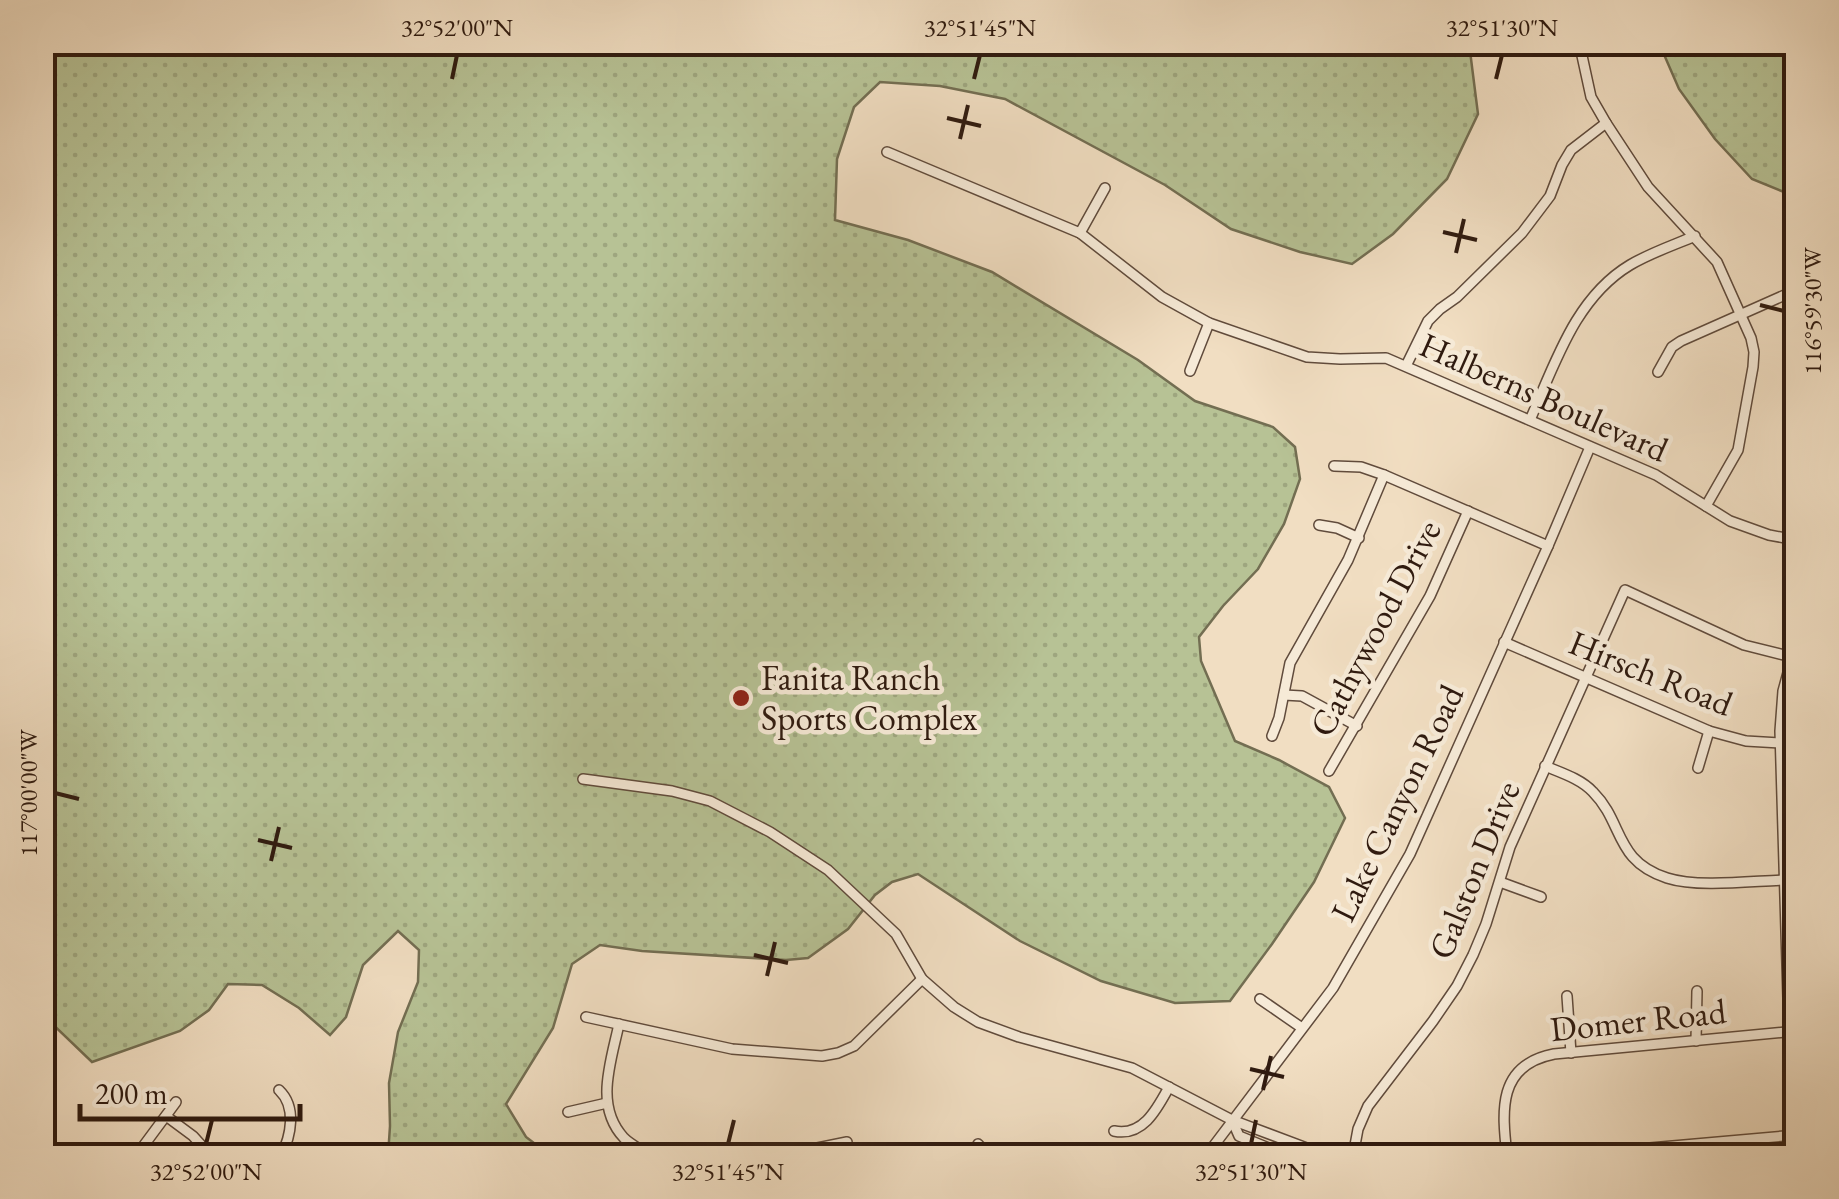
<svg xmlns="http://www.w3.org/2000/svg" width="1839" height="1199" viewBox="0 0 1839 1199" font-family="'EB Garamond',serif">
  <defs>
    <pattern id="grass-dots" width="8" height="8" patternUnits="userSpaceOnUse" patternTransform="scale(2.5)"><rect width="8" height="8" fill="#b7c295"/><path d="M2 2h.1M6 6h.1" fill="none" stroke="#9ea67f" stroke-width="1.8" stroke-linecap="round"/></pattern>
  </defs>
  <rect width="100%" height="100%" fill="#f1dec2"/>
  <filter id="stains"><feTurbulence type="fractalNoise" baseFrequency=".002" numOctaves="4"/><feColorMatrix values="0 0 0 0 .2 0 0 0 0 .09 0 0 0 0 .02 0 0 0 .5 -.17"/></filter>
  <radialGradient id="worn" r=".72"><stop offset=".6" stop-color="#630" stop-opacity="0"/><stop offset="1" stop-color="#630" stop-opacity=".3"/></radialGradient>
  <g fill="url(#grass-dots)" stroke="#736e52" stroke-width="2.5">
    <polygon points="42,43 1469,43 1478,114 1447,179 1393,234 1352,264 1300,252 1231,229 1165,185 1005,99 940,86 880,82 854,107 837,159 835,220 908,240 992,272 1138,360 1195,401 1273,427 1295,447 1300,479 1284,524 1258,569 1223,606 1199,637 1201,661 1235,741 1279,760 1329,787 1345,818 1314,882 1272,944 1230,1001 1175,1003 1101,981 1020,941 918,874 892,882 875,895 848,929 808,958 786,960 642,951 600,945 572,964 553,1028 506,1104 526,1137 551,1156 388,1156 390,1126 389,1083 398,1032 418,982 419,950 398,931 363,965 346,1017 330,1035 299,1008 262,985 228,984 209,1010 180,1031 92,1062 42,1014"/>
    <polygon points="1659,43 1796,43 1796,189 1789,194 1752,179 1715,139 1679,89"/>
  </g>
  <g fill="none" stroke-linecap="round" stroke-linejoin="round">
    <g stroke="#604b3c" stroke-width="12">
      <g id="minor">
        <polyline points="1579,42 1591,97 1606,123 1648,187 1717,262 1751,338 1754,352 1753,367 1738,450 1706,506"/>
        <polyline points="887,152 1080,233 1162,297 1209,323 1307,357 1340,359 1386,358 1656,475 1730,521 1769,535 1796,540"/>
        <polyline points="1080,233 1105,188"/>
        <polyline points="1406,366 1428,321 1440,309 1457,297 1522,233 1550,196 1562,165 1571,150 1606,123"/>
        <polyline points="1190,371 1209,323"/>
        <polyline points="1658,372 1672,347 1681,341 1796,290"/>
        <path d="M1530 420C1555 364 1575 298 1630 265 1650 253 1674 245 1695 236"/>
        <polyline points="1334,466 1361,467 1384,475 1548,546"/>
        <polyline points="1319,525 1337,528 1359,538"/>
        <polyline points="1504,642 1709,731 1746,741 1781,743"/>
        <polyline points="1792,658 1783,691 1780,731 1789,1031 1796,1115"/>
        <polyline points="1284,695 1302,696 1357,726"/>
        <polyline points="1272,736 1279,718 1290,663 1348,560 1384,475"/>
        <path d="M1545 766C1562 773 1581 779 1593 792 1624 823 1614 861 1667 878 1698 888 1752 881 1784 880"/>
        <polyline points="1698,768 1709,731"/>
        <polyline points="1329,771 1430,596 1468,511"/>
        <polyline points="583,779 672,791 710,801 770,832 828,870 896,934 922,979 954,1007 978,1022 1019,1037 1132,1068 1232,1120 1328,1156"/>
        <polyline points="1500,882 1541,897"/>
        <polyline points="1567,996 1571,1053"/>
        <polyline points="1260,999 1302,1028"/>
        <polyline points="586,1017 732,1049 822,1056 838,1053 854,1046 922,979"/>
        <path d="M619 1024C611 1062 594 1106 624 1138 631 1145 642 1150 650 1156"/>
        <polyline points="1696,1041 1697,991"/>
        <path d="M279 1090C297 1107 291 1136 281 1156"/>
        <polyline points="568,1112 607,1103"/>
        <polyline points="166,1116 193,1136 211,1156"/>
        <polyline points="1232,1120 1239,1136 1288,1156"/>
        <path d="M1114 1131C1143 1137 1157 1109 1169 1087"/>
        <polyline points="42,1142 60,1156"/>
        <polyline points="978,1144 989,1156"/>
        <polyline points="136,1156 176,1102"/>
        <polyline points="778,1156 847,1142"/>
        <polyline points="1206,1156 1333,988 1410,854 1548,546 1590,447"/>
        <polyline points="1353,1156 1358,1129 1368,1106 1433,1021 1457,986 1473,955 1486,924 1510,847 1625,590 1744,645 1796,658"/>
        <path d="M1507 1156C1502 1111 1497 1065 1554 1054L1796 1031"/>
        <polyline points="1559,1156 1796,1135"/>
        <polyline points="1713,1156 1796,1149"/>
      </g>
    </g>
    <use href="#minor" stroke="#f6ead7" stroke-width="9"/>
  </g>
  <path fill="none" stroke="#2f1a0f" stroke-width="4" d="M452 79 457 55M974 79 980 55M1496 79 1502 55M947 118 981 126M960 139 968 105M1443 232 1477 240M1456 253 1464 219M1760 305 1784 311M55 793 79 799M258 840 292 848M271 861 279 827M754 955 788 963M767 976 775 942M1250 1069 1284 1077M1263 1090 1271 1056M206 1144 212 1120M728 1144 734 1120M1251 1144 1256 1120"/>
  <circle fill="#8f2418" stroke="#f6ead7" stroke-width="4" cx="741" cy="698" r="10"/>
  <g text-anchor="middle" stroke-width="9" stroke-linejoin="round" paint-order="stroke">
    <g font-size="35" fill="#2f1a0f" stroke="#f6ead7">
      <text transform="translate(1544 397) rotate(24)" y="12">Halberns Boulevard</text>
      <text transform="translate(1375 628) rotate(-62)" y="12">Cathywood Drive</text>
      <text transform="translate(1651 673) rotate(22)" y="12">Hirsch Road</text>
      <text transform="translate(1397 803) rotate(-64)" y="12">Lake Canyon Road</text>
      <text transform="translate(1474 870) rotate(-68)" y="12">Galston Drive</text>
      <text transform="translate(1638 1020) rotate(-6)" y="12">Domer Road</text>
    </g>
    <g font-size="35" fill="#2f1a0f" stroke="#f6ead7" text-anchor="start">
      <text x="761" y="690">Fanita Ranch<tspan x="761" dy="40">Sports Complex</tspan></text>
    </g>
  </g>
  <rect width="1839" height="1199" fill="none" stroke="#f1dec2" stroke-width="110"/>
  <path d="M80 1104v15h220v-15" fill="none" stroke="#2f1a0f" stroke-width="5"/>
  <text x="95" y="1104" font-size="30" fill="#2f1a0f" stroke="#f6ead7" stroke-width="8" paint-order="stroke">200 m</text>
  <rect x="55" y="55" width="1729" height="1089" fill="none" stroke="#2f1a0f" stroke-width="4"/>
  <g font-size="25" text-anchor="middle" fill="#2f1a0f">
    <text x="457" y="36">32°52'00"N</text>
    <text x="980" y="36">32°51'45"N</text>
    <text x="1502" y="36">32°51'30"N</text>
    <text transform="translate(1812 311) rotate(-90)" y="9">116°59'30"W</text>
    <text transform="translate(28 793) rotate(-90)" y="9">117°00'00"W</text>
    <text x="206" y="1180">32°52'00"N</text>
    <text x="728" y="1180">32°51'45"N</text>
    <text x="1251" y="1180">32°51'30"N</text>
  </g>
  <rect width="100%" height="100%" filter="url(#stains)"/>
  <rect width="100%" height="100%" fill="url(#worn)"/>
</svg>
